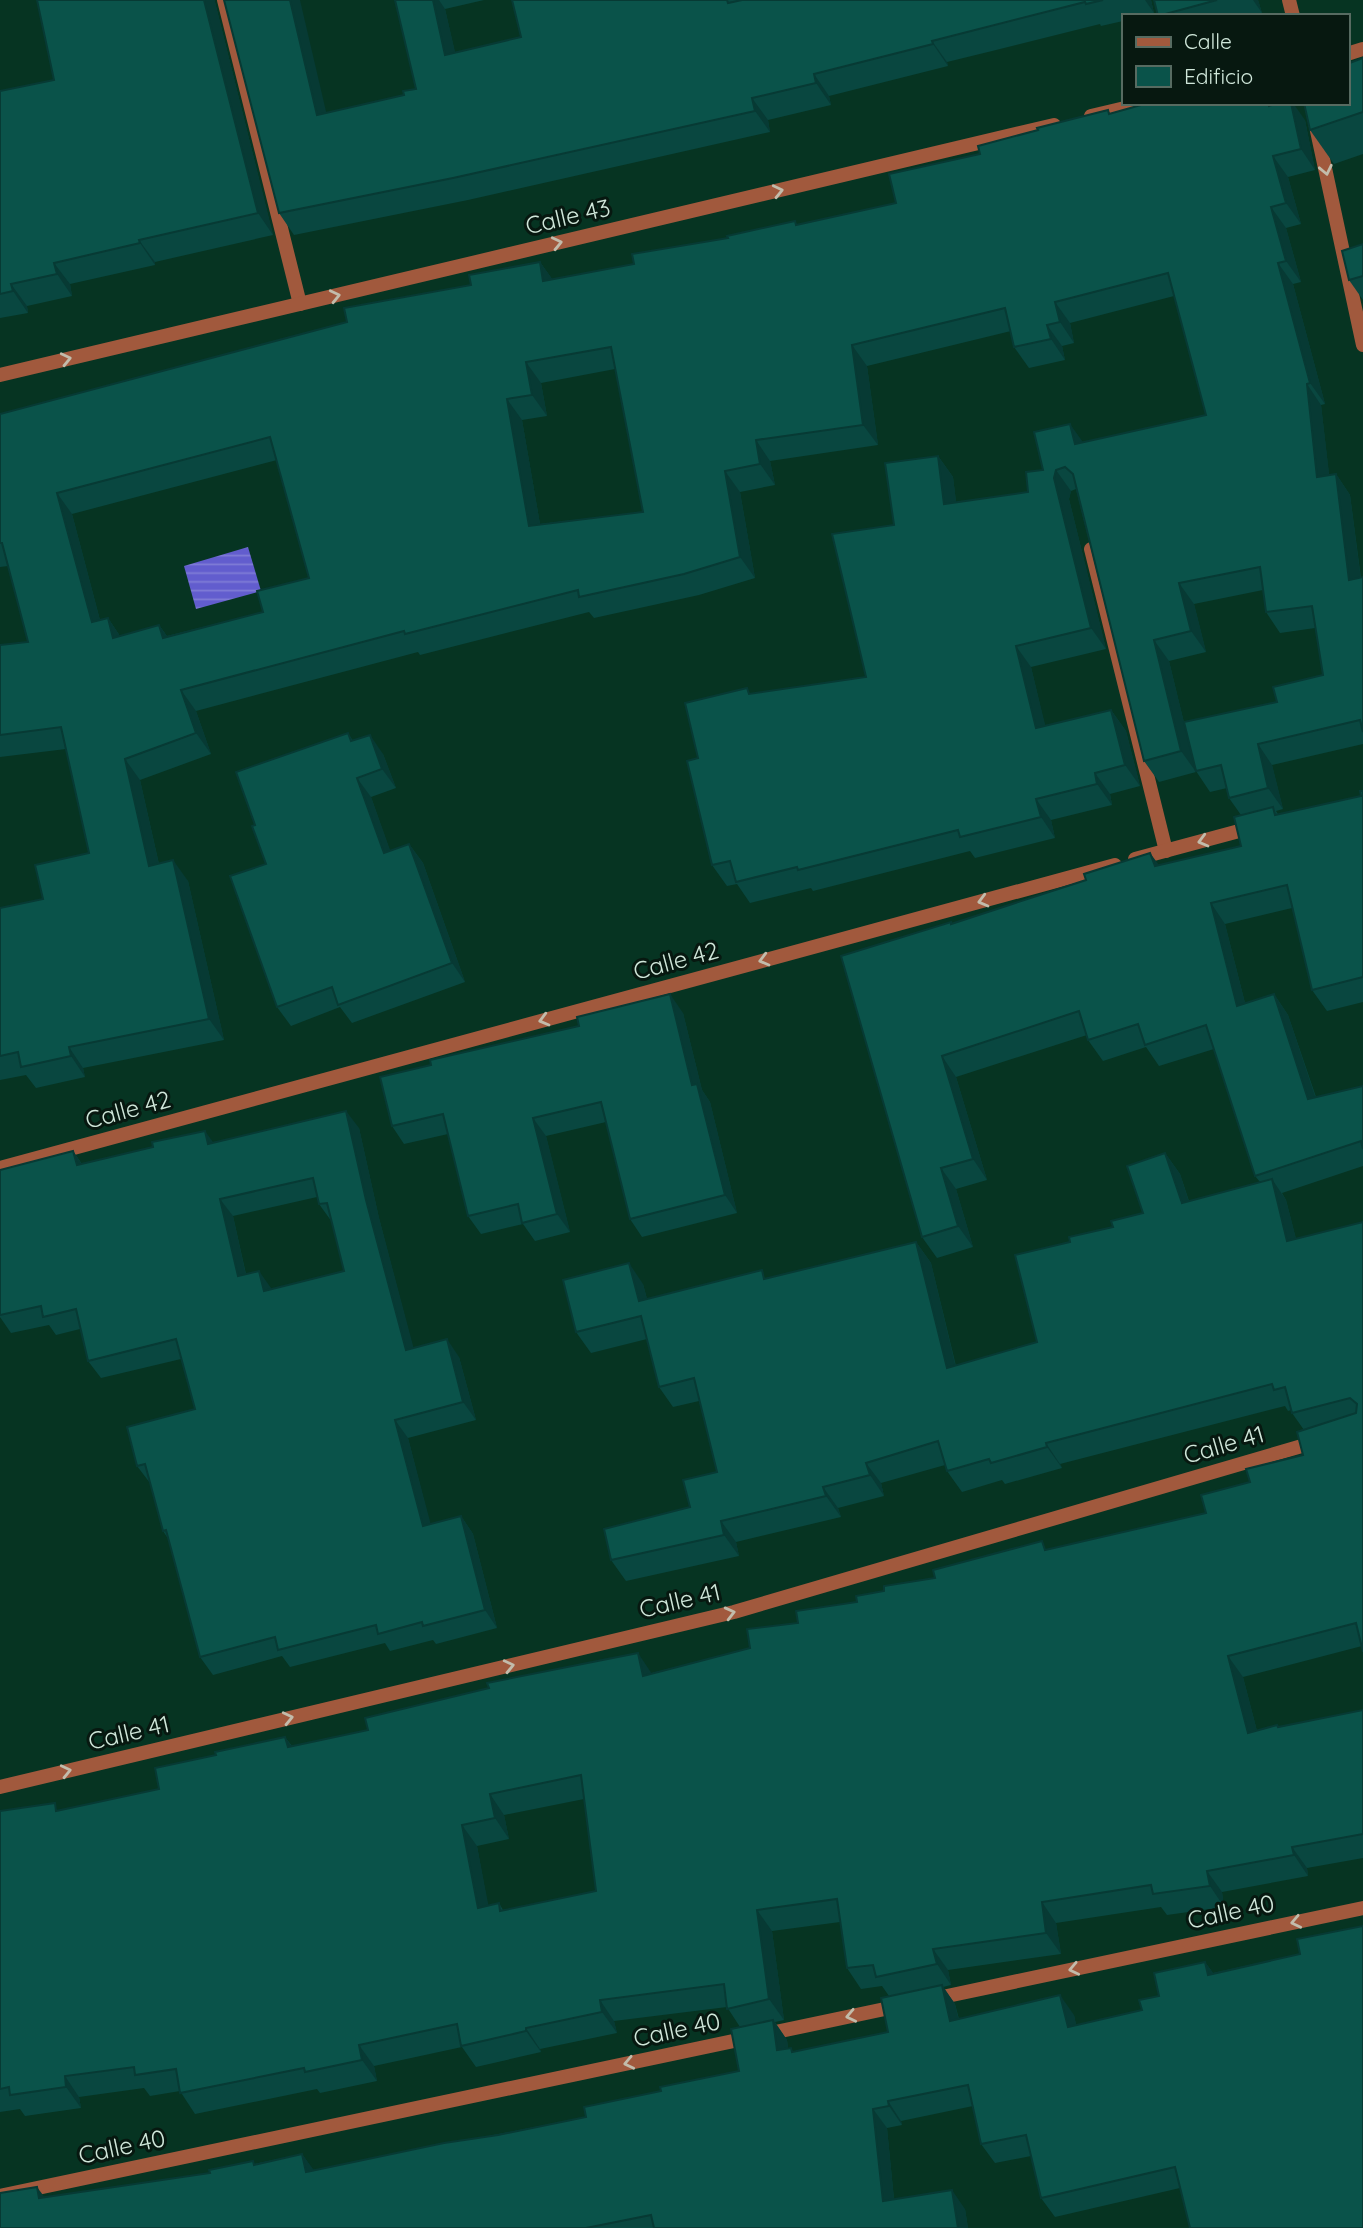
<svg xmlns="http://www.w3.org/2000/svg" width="1363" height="2228" viewBox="0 0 1363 2228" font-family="Quicksand,sans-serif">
  <defs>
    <pattern id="water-rules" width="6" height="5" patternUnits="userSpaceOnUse" patternTransform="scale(1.75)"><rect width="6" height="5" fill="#625dce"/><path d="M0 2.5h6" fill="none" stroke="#7f7cd6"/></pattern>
  </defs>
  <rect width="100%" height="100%" fill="#063422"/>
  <polygon fill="url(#water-rules)" points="248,547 261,591 196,609 184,566"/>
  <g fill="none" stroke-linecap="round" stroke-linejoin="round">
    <g stroke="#a1593d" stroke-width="14">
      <polyline points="224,0 300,304"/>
      <polyline points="1289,0 1293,16"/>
      <polyline points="1347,54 1363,49"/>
      <polyline points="1311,103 1363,345"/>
      <polyline points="1091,116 1146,103"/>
      <polyline points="0,375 1054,125"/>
      <polyline points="1091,549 1166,851"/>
      <polyline points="0,1787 734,1612 1319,1441"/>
      <polyline points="933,1999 1363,1908"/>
      <polyline points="0,2196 899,2006"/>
    </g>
    <g stroke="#a1593d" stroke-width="14">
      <polyline points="1135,859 1254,827"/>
      <polyline points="0,1168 1115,865"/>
    </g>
  </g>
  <g fill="#094740" fill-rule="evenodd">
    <polygon points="37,0 215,0 215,2 273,235 155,262 155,265 70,284 72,296 27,306 28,313 0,318 0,91 54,80"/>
    <polygon points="395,0 484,0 445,9 455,53 521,37 512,0 737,0 738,1 742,0 1151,0 1154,13 1143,16 1123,16 1123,21 1101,26 1100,24 992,51 947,62 948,66 829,96 831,105 768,120 770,132 468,200 294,235 279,213 326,113 404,95 416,89"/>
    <polygon points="1154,0 1258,0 1262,13 1250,16 1158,16"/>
    <polygon points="1363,58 1363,154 1334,164 1310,130"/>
    <path d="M1110 113 1305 120 1315 170 1288 177 1301 224 1286 228 1301 282 1293 284 1325 404 1321 405 1329 475 1336 474 1350 495 1361 578 1363 577V744L1272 765 1283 809 1276 811 1278 814 1361 796 1363 791V1002L1327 1011 1312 990 1292 908 1225 924 1245 1003 1274 994 1288 1015 1316 1097 1363 1086V1166L1282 1193 1286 1200 1296 1239 1363 1222 1362 1646 1243 1677 1257 1731 1277 1725 1279 1727 1363 1710V1858L1307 1868 1308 1876 1222 1892 1224 1907 1167 1915 1161 1907 1056 1923 1061 1954 948 1970 951 1985 943 1987 955 2004 959 2019 1074 2015 1076 2025 1142 2010 1159 1996 1205 1962 1213 1973 1300 1954 1363 1926 1180 2188 1055 2217 1041 2198 1031 2156 995 2163 981 2144 973 2106 901 2121 902 2125 887 2128 894 2199 965 2209 968 2228H0L45 2197 210 2173 302 2154 313 2170 586 2117 661 2091 739 2071 740 2027 727 2007 614 2021 617 2033 540 2049 541 2052 476 2067 462 2047 374 2066 377 2081 320 2093 317 2089 195 2114 180 2091 150 2096 144 2088 79 2097 81 2108 25 2116 20 2109 0 2112V1811L60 1810 159 1789 216 1755 285 1737 292 1746 652 1673 750 1648 798 1623 857 1602 884 1591 1048 1549 1206 1513 1250 1482 1303 1455 1304 1430 1292 1413 1291 1410 1288 1411 1285 1406 1060 1464 1062 1468 1005 1484 1002 1480 962 1492 947 1471 945 1465 881 1483 884 1496 838 1508 841 1517 736 1542 739 1556 626 1581 611 1560 690 1507 717 1472 699 1401 673 1407 659 1387 647 1339 591 1353 576 1332 643 1284 647 1299 768 1279 916 1242 931 1263 956 1366 1037 1342 1070 1242 1113 1227 1143 1213 1165 1153 1180 1174 1189 1201 1260 1182 1255 1176 1214 1049 1159 1066 1146 1047 1103 1061 1088 1040 1087 1035 956 1077 987 1180 956 1189 973 1247 937 1258 922 1237 952 924 1159 865 1241 846V815L1229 798 1227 788 1210 792 1196 771 1277 702 1323 675 1315 628 1280 633 1266 612 1263 590 1194 604 1206 652 1169 661 1196 772 1159 782 1144 761 1076 489 1071 491 1069 499 1106 649 1031 667 1045 726 1111 710 1126 731 1140 786 1110 794 1112 805 1051 820 1055 838 975 858 970 851 813 891 811 888 750 903 737 884 727 886 712 865 698 758 752 694 866 677 894 525 938 456 953 477 956 502 1028 492 1043 470 1083 443 1206 415 1174 296 1070 323 1074 343 1062 346 1065 360 1029 368 1014 347 1011 331 867 366 878 445 770 461 775 485 740 492 755 578 699 595 594 618 589 612 420 655 418 652 196 711 211 754 140 780 159 864 188 881 224 1040 83 1068 85 1077 36 1088 26 1075 0 1080V908L43 899 89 853 66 749 0 757V645L28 642 8 566 0 567V414L347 322 471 285 540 262 552 279 634 264 728 238 798 225 896 203 980 154ZM615 369 643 512 540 524 522 420 547 416 541 383ZM277 460 309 578 263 612 167 636 159 625 120 636 108 618 100 620 72 514ZM584 1799 596 1891 503 1910 499 1903 488 1906 477 1846 509 1839 504 1815ZM840 1922 847 1968 861 1989 882 1986 889 1996 888 2032 794 2052 788 2048 787 2040 775 2022 784 2020 772 1931Z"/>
    <polygon points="1363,244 1363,300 1349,280"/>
    <polygon points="348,733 353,741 383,754 396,788 371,797 390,851 409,844 423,863 465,982 352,1023 340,1007 291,1026 277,1007 266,864 255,825"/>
    <polygon points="683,1013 702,1090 710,1102 737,1213 642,1237 630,1219 606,1122 546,1136 570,1232 535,1241 523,1224 481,1234 468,1216 448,1134 404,1144 392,1126"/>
    <path d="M359 1128 379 1218 413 1348 459 1357 476 1420 408 1438 430 1524 461 1516 473 1534 497 1628 436 1644 433 1640 390 1651 385 1643 290 1667 282 1656 213 1675 200 1657 169 1540 163 1531 150 1483 137 1466 195 1409 181 1359 101 1378 88 1361 80 1329 56 1335 49 1325 11 1333 0 1317V1170L73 1151 82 1164 213 1142ZM317 1197 319 1204 332 1222 344 1271 271 1289 246 1274 233 1216Z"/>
  </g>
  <g fill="#073a34">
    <polygon points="204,0 215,0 215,2 273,235 258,213"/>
    <polygon points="290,0 300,0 332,137 317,115"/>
    <polygon points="433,0 439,0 445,9 461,77 445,55"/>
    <polygon points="1145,0 1151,0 1154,13"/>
    <polygon points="1253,0 1258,0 1262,13"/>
    <polygon points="932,41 947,62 948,66 933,44"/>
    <polygon points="814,74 829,96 831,105 816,83"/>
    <polygon points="752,98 768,120 770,132 755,111"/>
    <polygon points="1291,103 1293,103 1305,120 1315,170 1301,149"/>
    <polygon points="1273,156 1288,177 1301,224 1286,203"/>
    <polygon points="1271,207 1286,228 1301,282 1286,261"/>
    <polygon points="139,240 155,262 155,265 140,243"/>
    <polygon points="540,262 555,283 543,281"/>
    <polygon points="54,263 70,284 72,296 57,274"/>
    <polygon points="1278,263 1293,284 1325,404 1310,383"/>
    <polygon points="11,284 27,306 28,313 13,291"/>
    <polygon points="1055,302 1070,323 1074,343 1060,322"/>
    <polygon points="1047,325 1062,346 1065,360 1051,339"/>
    <polygon points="852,345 867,366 878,445 863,425"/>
    <polygon points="526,362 541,383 547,416 532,395"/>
    <polygon points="1307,384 1321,405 1332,498 1317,477"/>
    <polygon points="507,399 522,420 544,547 529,526"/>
    <polygon points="1070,424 1085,445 1075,444"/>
    <polygon points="756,440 770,461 775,485 760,464"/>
    <polygon points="938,456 953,477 959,525 944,504"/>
    <polygon points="1056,470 1071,491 1069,499 1106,649 1091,628 1054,478"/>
    <polygon points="725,471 740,492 755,578 740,557"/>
    <polygon points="1336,474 1350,495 1363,596 1349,580"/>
    <polygon points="57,493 72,514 106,643 92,622"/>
    <polygon points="1179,583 1194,604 1206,652 1191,631"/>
    <polygon points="108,618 122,639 113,638"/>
    <polygon points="159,625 174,646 163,638"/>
    <polygon points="1154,640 1169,661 1196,772 1181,751"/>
    <polygon points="1016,646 1031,667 1051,749 1036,728"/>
    <polygon points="181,690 196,711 211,754 196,733"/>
    <polygon points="1111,710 1126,731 1140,786 1125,765"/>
    <polygon points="370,735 383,754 396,788 382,769"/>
    <polygon points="1258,744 1272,765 1283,809 1268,788"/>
    <polygon points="125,759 140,780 164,887 149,866"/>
    <polygon points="1095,773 1110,794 1112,805 1097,784"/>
    <polygon points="357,778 371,797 398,872 384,853"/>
    <polygon points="1036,799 1051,820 1055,838 1041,817"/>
    <polygon points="409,844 423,863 465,982 452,963"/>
    <polygon points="1150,853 1165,873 1155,866"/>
    <polygon points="173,860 188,881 224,1040 209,1019"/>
    <polygon points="1211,903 1225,924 1251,1027 1237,1006"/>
    <polygon points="670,994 683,1013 702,1090 710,1102 737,1213 725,1195 692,1085"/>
    <polygon points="1274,994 1288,1015 1323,1120 1308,1099"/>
    <polygon points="69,1047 83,1068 85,1077 71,1056"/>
    <polygon points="942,1056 956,1077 987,1180 973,1159"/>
    <polygon points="346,1111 359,1128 379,1218 419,1368 406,1350 366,1200"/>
    <polygon points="533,1118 546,1136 570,1232 557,1214"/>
    <polygon points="205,1131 218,1149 208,1144"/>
    <polygon points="73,1151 85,1169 77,1165"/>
    <polygon points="1165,1153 1180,1174 1196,1224 1182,1203"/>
    <polygon points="941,1168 956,1189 973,1247 958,1226"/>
    <polygon points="1272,1179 1286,1200 1302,1262 1287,1241"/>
    <polygon points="220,1199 233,1216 250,1294 238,1276"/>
    <polygon points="916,1242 931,1263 961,1389 947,1368"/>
    <polygon points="629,1263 643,1284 653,1322 639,1301"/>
    <polygon points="259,1271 271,1288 276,1309 264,1291"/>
    <polygon points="447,1339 459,1357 476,1420 463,1402"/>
    <polygon points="395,1420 408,1438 436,1544 423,1526"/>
    <polygon points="1046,1443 1060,1464 1062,1468 1047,1447"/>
    <polygon points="866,1463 881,1483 884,1496 870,1475"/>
    <polygon points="823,1487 838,1508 841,1517 826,1496"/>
    <polygon points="461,1516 473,1534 497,1628 485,1610"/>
    <polygon points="721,1521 736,1542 739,1556 724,1535"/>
    <polygon points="638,1653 652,1674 643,1676"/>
    <polygon points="1228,1656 1243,1677 1263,1754 1248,1733"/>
    <polygon points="285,1737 300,1758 288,1747"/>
    <polygon points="490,1794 504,1815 509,1839 495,1818"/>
    <polygon points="462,1825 477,1846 493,1929 478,1908"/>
    <polygon points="1292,1847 1307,1868 1308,1876 1294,1855"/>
    <polygon points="1207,1871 1222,1892 1224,1907 1210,1886"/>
    <polygon points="1042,1902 1056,1923 1061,1954 1046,1933"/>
    <polygon points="757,1910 772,1931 784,2020 769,1999"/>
    <polygon points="933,1949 948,1970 951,1985 937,1964"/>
    <polygon points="1205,1962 1219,1981 1208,1975"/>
    <polygon points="942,1985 955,2004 963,2040 950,2021"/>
    <polygon points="1060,1995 1074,2015 1081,2046 1068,2027"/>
    <polygon points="600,2000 614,2021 617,2033 602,2012"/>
    <polygon points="773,2020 787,2040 791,2070 777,2050"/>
    <polygon points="526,2028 540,2049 541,2052 526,2031"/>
    <polygon points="359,2045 374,2066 377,2081 362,2060"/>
    <polygon points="65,2076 79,2097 81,2108 66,2087"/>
    <polygon points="888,2101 901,2121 902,2125 889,2106"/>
    <polygon points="873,2109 887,2128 896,2220 883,2201"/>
    <polygon points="302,2154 316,2173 306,2172"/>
    <polygon points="37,2187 51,2206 39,2198"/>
    <polygon points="952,2190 965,2209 968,2228 958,2228"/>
  </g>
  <g fill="#0a534a" stroke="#073a34" stroke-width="2" fill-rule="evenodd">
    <polygon points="37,0 204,0 258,213 139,240 140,243 54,263 57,274 11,284 13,291 0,294 0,91 54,80"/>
    <polygon points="224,0 290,0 317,115 404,95 403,91 416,89 395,0 433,0 445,55 521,37 512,0 727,0 728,3 742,0 1103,0 1086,4 1085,2 932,41 933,44 814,74 816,83 752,98 755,111 453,178 279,213"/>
    <polygon points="1154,0 1217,0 1158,16"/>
    <polygon points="1363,58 1363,112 1310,130 1304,103 1347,103 1347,64"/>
    <path d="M1148 103H1268L1269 106 1276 103H1291L1301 149 1273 156 1286 203 1271 207 1286 261 1278 263 1310 383 1307 384 1317 477 1336 474 1349 580 1363 577V732L1360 720 1258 744 1268 788 1229 798 1221 765 1196 771 1184 722 1277 702 1273 687 1323 675 1312 606 1266 612 1260 567 1179 583 1191 631 1154 640 1181 751 1144 761 1073 474 1065 467 1056 470 1054 478 1091 628 1016 646 1036 728 1111 710 1125 765 1095 773 1097 784 1036 799 1041 817 960 837 958 830 798 870 797 867 736 882 730 861 712 865 687 761 698 758 685 703 747 688 749 694 866 677 832 534 894 525 885 463 938 456 944 504 1028 492 1026 472 1043 470 1034 432 1070 424 1075 444 1206 415 1168 273 1055 302 1060 322 1047 325 1051 339 1014 347 1005 308 852 345 863 425 756 440 760 464 725 471 740 557 684 574 579 597 578 590 405 634 404 631 181 690 196 733 125 759 149 866 173 860 209 1019 69 1047 71 1056 21 1067 18 1052 0 1056V908L43 899 35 865 89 853 61 727 0 735V645L28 642 2 543H0V414L347 322 344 308 471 285 469 275 540 262 543 281 634 264 632 254 728 238 727 236 795 221 796 225 896 203 889 174 980 154 978 146 1038 130 1037 128 1108 110 1109 114ZM611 347 643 512 529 526 507 399 532 395 526 362ZM270 437 309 578 257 591 263 612 163 638 159 625 113 638 108 618 92 622 57 493Z"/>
    <polygon points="1363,244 1363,276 1349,280 1342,251"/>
    <polygon points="348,733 351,741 370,735 382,769 357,778 384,853 409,844 452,963 338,1005 332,987 277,1007 230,876 266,864 252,826 255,825 236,772"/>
    <polygon points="1360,791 1363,791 1363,977 1312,990 1287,885 1211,903 1237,1006 1274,994 1308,1099 1363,1086 1363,1149 1361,1141 1255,1176 1206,1025 1145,1045 1138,1024 1088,1040 1079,1011 942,1056 973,1159 941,1168 958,1226 922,1237 841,956 951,922 951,924 1086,880 1084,874 1150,853 1155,866 1241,846 1234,817 1273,807 1275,815 1361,796"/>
    <polygon points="670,994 692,1085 697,1084 725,1195 630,1219 601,1102 533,1118 557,1214 522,1223 518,1204 468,1216 443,1114 392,1126 380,1077 431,1065 430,1060 579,1026 577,1017"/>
    <path d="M346 1111 366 1200 406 1350 447 1339 463 1402 395 1420 423 1526 461 1516 485 1610 423 1626 422 1622 378 1634 376 1625 278 1650 275 1637 200 1657 166 1530 163 1531 145 1464 137 1466 127 1427 195 1409 176 1339 88 1361 76 1309 43 1317 41 1306 0 1315V1170L73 1151 77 1165 153 1147 152 1142 205 1131 208 1144ZM313 1178 319 1204 327 1203 344 1271 264 1291 259 1271 238 1276 220 1199Z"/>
    <path d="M1165 1153 1182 1203 1272 1179 1287 1241 1363 1222V1652L1356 1623 1228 1656 1248 1733 1277 1725 1278 1727 1363 1710V1834L1292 1847 1294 1855 1207 1871 1210 1886 1153 1894 1151 1885 1042 1902 1046 1933 933 1949 937 1964 876 1977 873 1965 847 1968 837 1899 757 1910 769 1999 727 2009 724 1984 600 2000 602 2012 526 2028V2031L461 2046 457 2024 359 2045 362 2060 305 2072 304 2068 180 2093 176 2069 135 2075 134 2067 65 2076 66 2087 10 2095 9 2087 0 2089V1811L55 1803 56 1811 159 1789 155 1768 216 1755 215 1752 285 1737 288 1747 368 1730 365 1718 489 1688 487 1683 638 1653 643 1676 750 1648 747 1629 798 1623 796 1611 857 1602 856 1596 884 1591V1586L935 1578 933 1570 1042 1541 1045 1550 1206 1513 1201 1495 1250 1482 1246 1469 1303 1455 1297 1432 1356 1413 1357 1404 1350 1398 1292 1413 1285 1387 1274 1390 1272 1384 1046 1443 1047 1447 991 1463 989 1459 947 1471 938 1441 866 1463 870 1475 823 1487 826 1496 721 1521 724 1535 611 1560 604 1529 690 1507 683 1480 717 1472 694 1378 659 1387 641 1316 576 1332 563 1280 629 1263 639 1301 762 1270 764 1279 916 1242 947 1368 1037 1342 1015 1255 1070 1242 1069 1237 1113 1227 1111 1221 1143 1213 1127 1166ZM581 1775 596 1891 500 1911 499 1903 478 1908 462 1825 495 1818 490 1794Z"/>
    <polygon points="1363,1926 1363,2228 1190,2228 1175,2167 1041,2198 1026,2135 981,2144 968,2085 888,2101 889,2106 873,2109 883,2201 952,2190 958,2228 654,2228 651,2215 586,2228 0,2228 0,2193 37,2187 39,2198 210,2173 209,2170 253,2161 254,2165 302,2154 306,2172 444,2143 498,2135 586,2117 584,2107 661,2091 660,2087 739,2071 731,2029 773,2020 777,2050 791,2048 792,2052 888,2032 881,1998 942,1985 950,2021 1060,1995 1068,2027 1142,2010 1139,2000 1159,1996 1154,1973 1205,1962 1208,1975 1300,1954 1297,1939"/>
  </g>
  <defs><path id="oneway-chevron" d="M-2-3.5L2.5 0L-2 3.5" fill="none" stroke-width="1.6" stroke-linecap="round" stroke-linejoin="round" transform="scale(1.75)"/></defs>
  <g stroke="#c2bcab">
    <use href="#oneway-chevron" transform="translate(1326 170) rotate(78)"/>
    <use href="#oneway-chevron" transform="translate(778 191) rotate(-13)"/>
    <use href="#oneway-chevron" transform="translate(557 243) rotate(-13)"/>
    <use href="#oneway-chevron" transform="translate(335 296) rotate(-13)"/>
    <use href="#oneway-chevron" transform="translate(66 359) rotate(-13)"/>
    <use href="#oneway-chevron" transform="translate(1203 841) rotate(165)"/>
    <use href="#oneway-chevron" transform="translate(983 901) rotate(165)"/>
    <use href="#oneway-chevron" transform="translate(764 960) rotate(165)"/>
    <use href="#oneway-chevron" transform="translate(544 1020) rotate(165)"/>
    <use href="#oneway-chevron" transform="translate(730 1613) rotate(-14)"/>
    <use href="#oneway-chevron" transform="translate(509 1666) rotate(-13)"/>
    <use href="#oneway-chevron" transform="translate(288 1718) rotate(-13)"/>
    <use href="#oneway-chevron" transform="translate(66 1771) rotate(-13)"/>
    <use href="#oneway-chevron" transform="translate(1296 1922) rotate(168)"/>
    <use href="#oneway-chevron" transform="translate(1074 1969) rotate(168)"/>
    <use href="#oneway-chevron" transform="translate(851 2016) rotate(168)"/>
    <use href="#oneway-chevron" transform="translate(629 2063) rotate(168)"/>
  </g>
  <g text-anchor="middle" stroke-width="6" stroke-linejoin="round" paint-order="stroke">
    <g font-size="24" fill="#d0e7da" stroke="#071810">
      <text transform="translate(568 217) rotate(-13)" y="8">Calle 43</text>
      <text transform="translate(676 961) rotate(-15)" y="8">Calle 42</text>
      <text transform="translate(128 1110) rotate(-15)" y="8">Calle 42</text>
      <text transform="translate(1224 1445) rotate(-16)" y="8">Calle 41</text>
      <text transform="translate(680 1601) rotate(-13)" y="8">Calle 41</text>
      <text transform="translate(129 1733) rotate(-13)" y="8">Calle 41</text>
      <text transform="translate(1231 1912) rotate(-12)" y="8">Calle 40</text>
      <text transform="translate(677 2030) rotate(-12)" y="8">Calle 40</text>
      <text transform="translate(122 2147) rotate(-12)" y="8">Calle 40</text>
    </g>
  </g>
  <rect x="1122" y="14" width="228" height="91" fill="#071810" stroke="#576b61" stroke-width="2"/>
  <rect x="1136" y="37" width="35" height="10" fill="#a1593d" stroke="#576b61" stroke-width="2"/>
  <text x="1184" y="49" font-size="21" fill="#d0e7da">Calle</text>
  <rect x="1136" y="66" width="35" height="21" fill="#0a534a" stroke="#576b61" stroke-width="2"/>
  <text x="1184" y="84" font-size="21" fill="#d0e7da">Edificio</text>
</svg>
